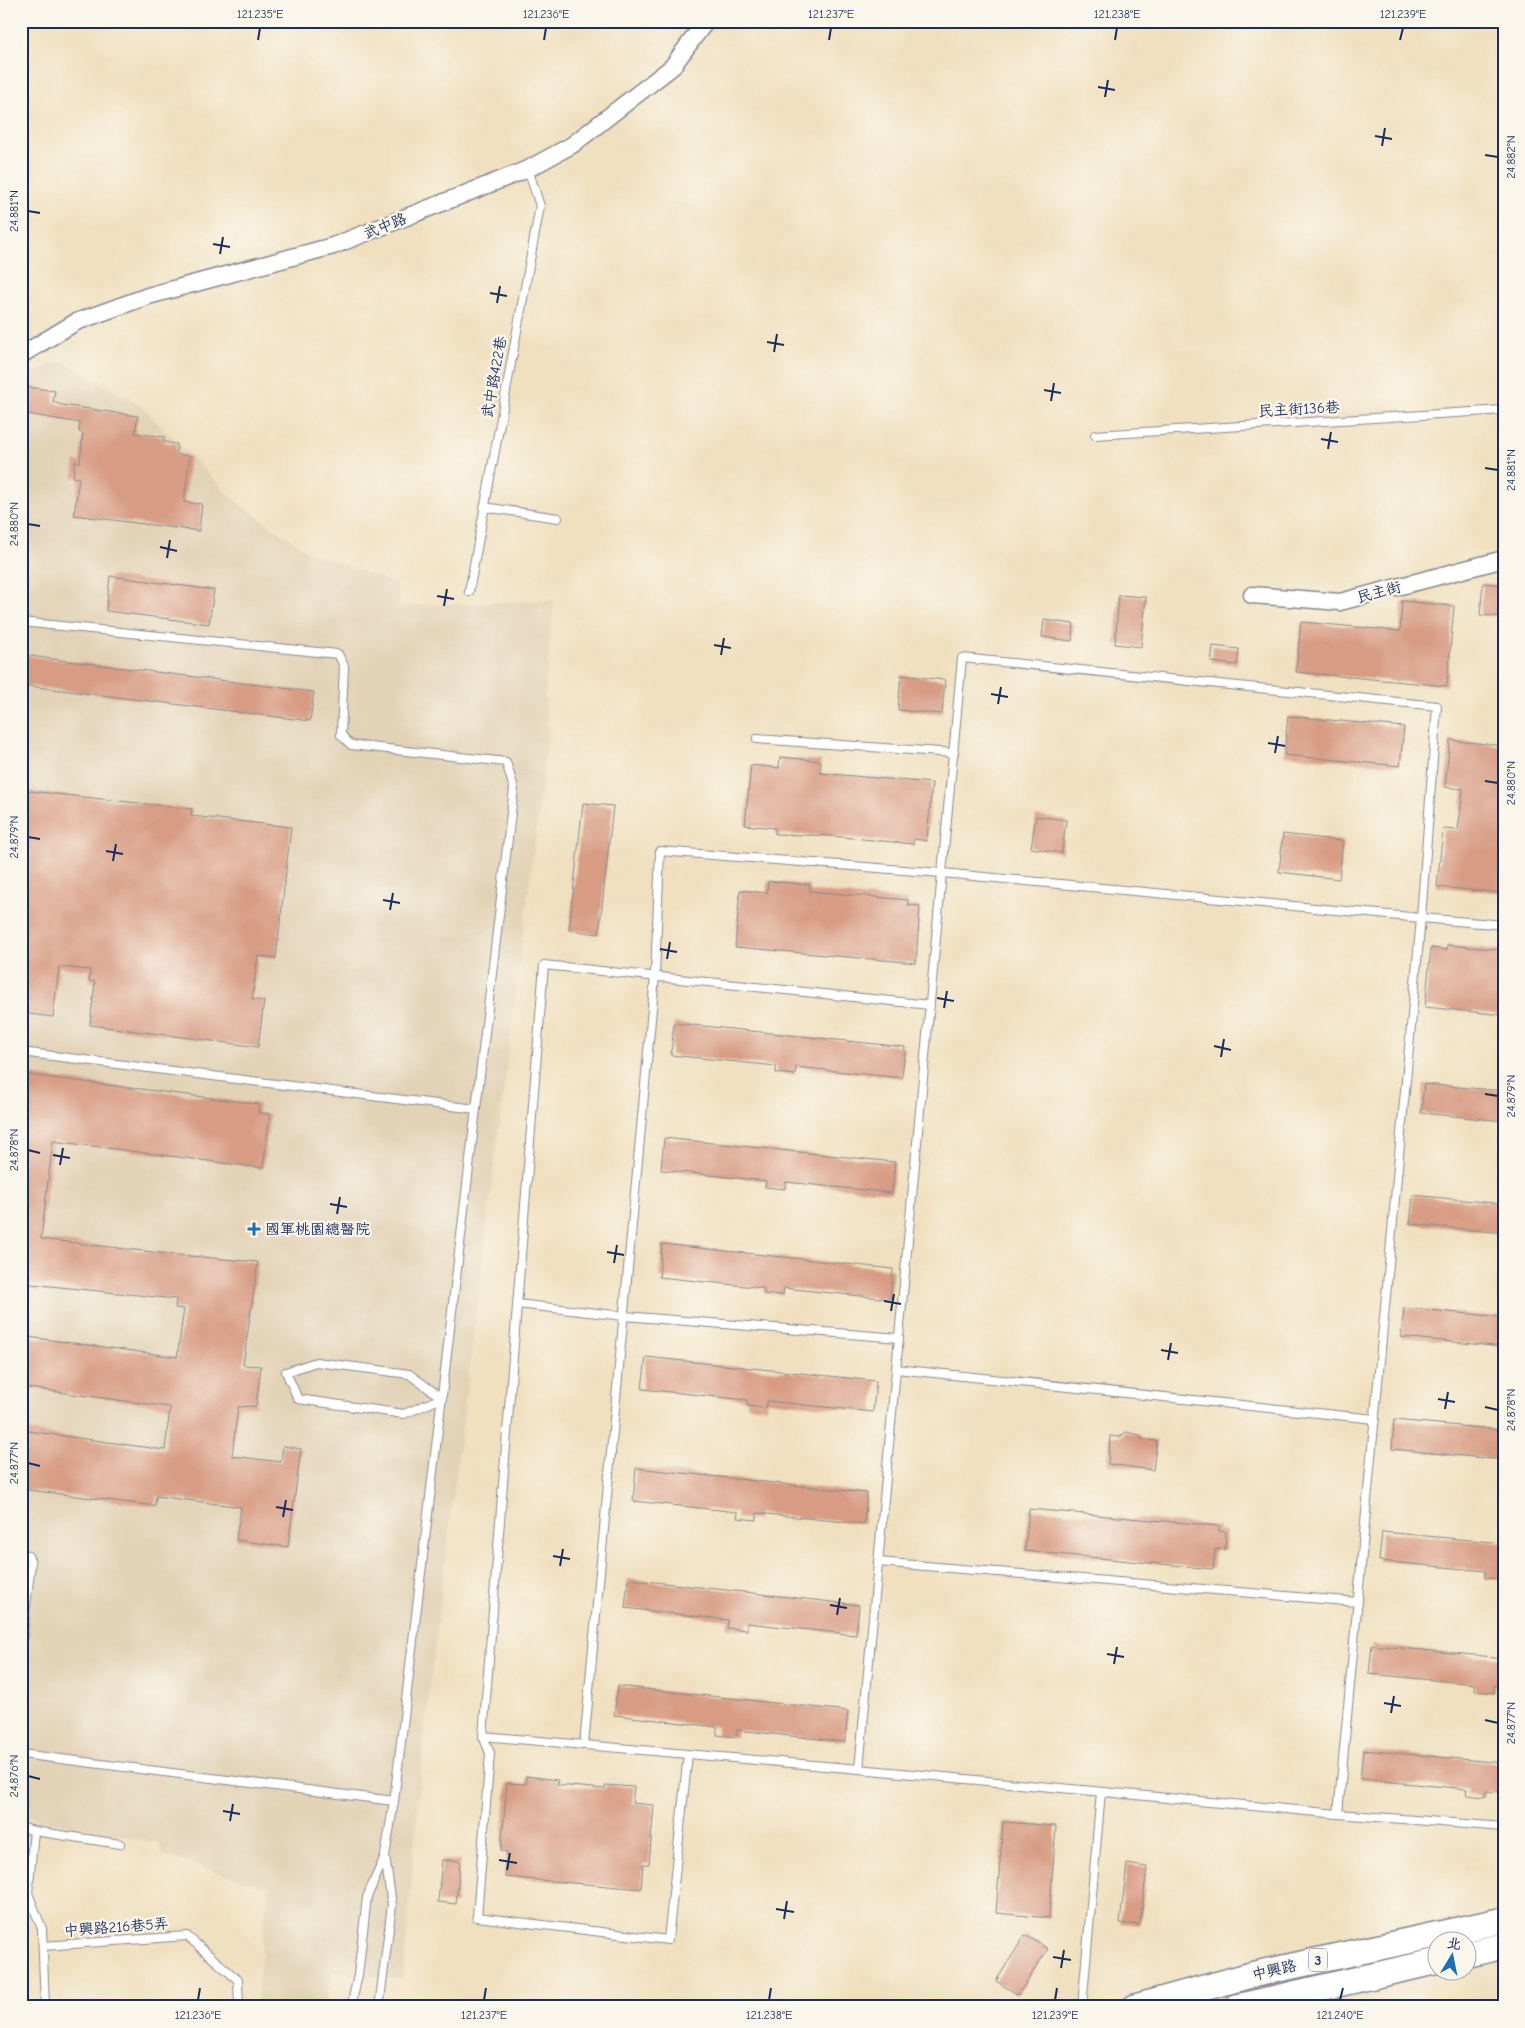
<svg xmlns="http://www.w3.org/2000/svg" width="1525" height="2028" viewBox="0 0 1525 2028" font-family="'Comic Neue','LXGW WenKai TC',sans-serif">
  <rect width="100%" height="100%" fill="#fbf7ec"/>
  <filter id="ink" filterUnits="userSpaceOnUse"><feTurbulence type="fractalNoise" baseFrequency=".02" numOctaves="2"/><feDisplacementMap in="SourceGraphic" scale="10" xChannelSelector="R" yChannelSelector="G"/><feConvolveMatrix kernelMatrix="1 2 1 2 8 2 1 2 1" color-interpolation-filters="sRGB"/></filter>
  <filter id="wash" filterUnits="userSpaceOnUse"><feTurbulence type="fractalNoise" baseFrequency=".0096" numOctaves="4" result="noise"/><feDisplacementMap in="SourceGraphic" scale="20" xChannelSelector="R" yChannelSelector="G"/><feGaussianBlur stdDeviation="1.12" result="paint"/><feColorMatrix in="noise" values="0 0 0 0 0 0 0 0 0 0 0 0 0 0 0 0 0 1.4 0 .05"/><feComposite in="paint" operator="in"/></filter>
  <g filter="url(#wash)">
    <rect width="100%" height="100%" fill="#f0e0c0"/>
    <polygon fill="#e2d2b6" points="62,361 139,404 236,502 310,553 397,584 400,606 554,600 545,698 548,733 425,1724 403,1979 332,1972 324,2007 256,2007 268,1888 163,1855 159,1843 21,1815 21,379"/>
    <g id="blocks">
      <g fill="#d89c84">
        <polygon points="21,386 55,391 53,402 62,405 138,416 135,433 165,437 164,442 177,444 176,454 190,456 184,502 202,504 199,531 74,515 79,478 73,477 75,461 80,462 83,433 79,432 80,423 21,413"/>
        <polygon points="110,576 214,590 209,624 106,611"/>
        <polygon points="1483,583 1504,585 1504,617 1480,615"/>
        <polygon points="1119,595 1146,597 1141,647 1115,644"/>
        <polygon points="1402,601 1454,606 1447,686 1296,672 1301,622 1400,631"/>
        <polygon points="1044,620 1074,624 1072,641 1042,637"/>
        <polygon points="1213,646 1239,649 1237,665 1211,662"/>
        <polygon points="21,655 314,692 310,721 21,685"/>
        <polygon points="901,675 945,680 942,714 898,710"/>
        <polygon points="1288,716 1404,727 1400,766 1284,755"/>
        <polygon points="1450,740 1504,746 1504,893 1437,887 1443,829 1458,830 1463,789 1445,787"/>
        <polygon points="780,757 821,761 820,773 932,783 927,841 914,839 913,844 832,836 775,834 775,828 745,825 751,765 779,768"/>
        <polygon points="21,790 192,809 191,816 291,827 276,958 258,956 252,999 264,1001 258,1047 90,1025 95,982 89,981 90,970 59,967 53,1017 21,1013"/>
        <polygon points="583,803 613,806 599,934 569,930"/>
        <polygon points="1036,816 1066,820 1062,853 1031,848"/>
        <polygon points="1283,834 1343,841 1339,879 1279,872"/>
        <polygon points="768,881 810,885 810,891 908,900 908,905 920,906 916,963 735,947 740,890 767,893"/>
        <polygon points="1447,945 1504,950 1504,1015 1425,1007 1431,948 1447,950"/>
        <polygon points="674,1023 905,1047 902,1078 796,1067 795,1075 776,1073 776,1066 671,1055"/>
        <polygon points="21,1074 259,1104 258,1113 270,1114 263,1168 53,1141 41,1239 178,1255 258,1262 243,1365 261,1366 256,1406 238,1407 232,1456 281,1462 283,1446 301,1449 288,1547 236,1540 241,1507 156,1496 155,1506 21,1489 21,1430 165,1450 170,1407 21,1387 21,1336 177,1357 184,1309 175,1308 176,1299 21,1283"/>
        <polygon points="1424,1084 1504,1091 1504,1121 1421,1113"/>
        <polygon points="664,1138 895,1162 892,1193 786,1182 785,1189 765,1187 766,1181 661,1170"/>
        <polygon points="1413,1195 1504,1204 1504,1233 1410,1224"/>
        <polygon points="662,1244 893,1269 890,1299 784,1288 783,1295 764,1294 764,1288 659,1277"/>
        <polygon points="1404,1308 1504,1317 1504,1347 1401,1337"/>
        <polygon points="646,1357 876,1381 873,1412 767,1401 766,1408 747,1406 747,1400 642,1389"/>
        <polygon points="1394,1420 1504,1430 1504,1460 1392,1449"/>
        <polygon points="1126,1432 1140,1435 1142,1439 1157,1441 1153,1470 1108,1464 1110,1436 1120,1437"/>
        <polygon points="636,1468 867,1493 864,1524 757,1513 757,1520 737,1518 738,1512 633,1501"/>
        <polygon points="1029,1509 1219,1526 1219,1531 1226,1532 1225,1550 1215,1549 1213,1569 1025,1551"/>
        <polygon points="1382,1532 1504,1543 1504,1579 1485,1578 1485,1571 1379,1561"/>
        <polygon points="628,1579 859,1605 856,1635 747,1623 747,1630 727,1628 728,1620 625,1608"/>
        <polygon points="1372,1645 1504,1658 1504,1687 1494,1686 1494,1693 1475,1691 1475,1684 1369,1674"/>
        <polygon points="618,1686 848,1711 845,1742 737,1730 736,1737 717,1735 717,1727 614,1715"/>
        <polygon points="1363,1750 1504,1763 1504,1792 1486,1791 1485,1797 1466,1795 1467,1789 1360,1779"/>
        <polygon points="526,1776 558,1780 557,1785 605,1789 606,1785 634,1787 632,1803 654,1805 649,1864 643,1864 641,1889 505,1877 507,1852 501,1851 507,1783 526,1784"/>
        <polygon points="1003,1822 1056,1826 1049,1918 996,1913"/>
        <polygon points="442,1860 460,1861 456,1904 438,1902"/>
        <polygon points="1127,1864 1147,1867 1140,1925 1120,1923"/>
        <polygon points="1025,1935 1048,1949 1018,1995 996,1981"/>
      </g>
    </g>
  </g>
  <g filter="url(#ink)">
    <use href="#blocks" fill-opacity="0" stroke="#86888f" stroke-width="1"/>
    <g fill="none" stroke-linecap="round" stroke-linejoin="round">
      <g stroke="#86888f" stroke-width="10">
        <g id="lane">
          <polyline points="1095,435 1504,410"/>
          <polyline points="484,507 558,518"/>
          <polyline points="469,592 540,206 528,169"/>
          <polyline points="21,622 338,654 344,666 341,735 351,745 506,762 514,788 394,1801 385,1856 367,1897 358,1975 351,2007"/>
          <polyline points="757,739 954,753"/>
          <polygon points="942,873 1421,918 1338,1814 859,1769"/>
          <polyline points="21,1052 476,1109"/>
          <polyline points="517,1304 624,1316 899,1338"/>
          <polygon points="316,1362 409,1374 442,1398 404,1414 298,1399 286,1372"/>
          <polyline points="896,1369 1375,1419"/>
          <polyline points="21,1552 28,1556 31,1562 21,1651"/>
          <polyline points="878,1562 1358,1602"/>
          <polyline points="483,1736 490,1753 477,1917 668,1940 688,1754"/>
          <polyline points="584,1745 655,976 660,851 942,873 962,658 1437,706 1421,918 1504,925"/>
          <polyline points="21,1754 394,1801"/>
          <polyline points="859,1769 483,1736 544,965 930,1005"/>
          <polyline points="1338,1814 1504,1827"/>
          <polyline points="21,1827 34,1831 120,1844"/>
          <polyline points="34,1831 28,1893 42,1929 45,2007"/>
          <polyline points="43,1946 187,1936 238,1980 239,2007"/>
          <polyline points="379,2007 392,1905 385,1856"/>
          <polyline points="1082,2007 1101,1792"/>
        </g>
      </g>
      <g stroke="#86888f" stroke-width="19">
        <g id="street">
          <polyline points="21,355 76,322 148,296 333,246 528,169 572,145 672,67 706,21"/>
          <polyline points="1252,595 1340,602 1504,559"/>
        </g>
      </g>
      <g stroke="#86888f" stroke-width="28">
        <g id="primary">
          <polyline points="1468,1954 1504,1946"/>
          <polyline points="1135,2007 1251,1975 1504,1920"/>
          <polyline points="1237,2007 1438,1961"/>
        </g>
      </g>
      <use href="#lane" stroke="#fff" stroke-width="8"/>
      <use href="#street" stroke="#fff" stroke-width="16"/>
      <use href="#primary" stroke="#fff" stroke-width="25"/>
    </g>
  </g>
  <path fill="none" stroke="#1b2f5e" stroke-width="2" d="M258 40 260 28M544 40 546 28M829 40 831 28M1115 40 1117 28M1400 40 1403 28M1098 87 1115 90M1105 97 1108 80M1375 136 1392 139M1382 146 1385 128M1485 155 1498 157M28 211 40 213M213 244 230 247M220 254 223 237M490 293 507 296M497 303 500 286M767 342 784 345M774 352 777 334M1044 390 1061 393M1051 401 1054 383M1321 439 1338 442M1328 449 1331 432M1485 468 1498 470M28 524 40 526M160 547 177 551M167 558 170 540M437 596 454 599M444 606 447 589M714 645 731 648M721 655 724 638M991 694 1008 697M998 704 1001 687M1268 743 1285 746M1275 753 1278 736M1485 781 1498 783M28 837 40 839M106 851 123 854M113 861 116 844M383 900 400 903M390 910 393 893M660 949 677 952M667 959 670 942M937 998 954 1001M944 1008 947 991M1214 1046 1231 1050M1221 1057 1224 1039M1485 1094 1498 1096M28 1150 40 1153M53 1155 70 1158M60 1165 63 1148M330 1204 347 1207M337 1214 340 1197M607 1252 624 1255M614 1263 617 1245M884 1301 901 1304M891 1311 894 1294M1161 1350 1178 1353M1168 1360 1171 1343M1438 1399 1455 1402M1485 1407 1498 1410M1445 1409 1448 1392M28 1463 40 1466M276 1507 293 1510M283 1517 286 1500M553 1556 570 1559M560 1566 563 1549M830 1605 847 1608M837 1615 840 1598M1107 1654 1124 1657M1114 1664 1117 1647M1384 1703 1401 1706M1391 1713 1394 1696M1485 1720 1498 1723M28 1776 40 1779M223 1811 240 1814M230 1821 233 1804M499 1860 517 1863M507 1870 510 1853M776 1909 794 1912M784 1919 787 1901M1053 1957 1071 1960M1061 1968 1064 1950M198 2000 200 1988M484 2000 486 1988M769 2000 771 1988M1055 2000 1057 1988M1340 2000 1343 1988"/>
  <path fill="#1f6fb2" stroke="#fbf7ec" stroke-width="2" d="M251.5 1221.5h5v5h5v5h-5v5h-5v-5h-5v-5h5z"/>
  <g text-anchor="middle" stroke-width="4.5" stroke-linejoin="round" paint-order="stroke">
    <rect fill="#fbf7ec" stroke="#5e6b89" stroke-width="1" x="1309" y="1948.5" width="18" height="23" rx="4"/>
    <g font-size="14" font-weight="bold" fill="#1b2f5e">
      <text x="1318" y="1965">3</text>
    </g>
    <g font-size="15" fill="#1b2f5e" stroke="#fbf7ec">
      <text transform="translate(385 226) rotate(-22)" y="5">武中路</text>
      <text transform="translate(494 377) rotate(-80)" y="5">武中路422巷</text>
      <text transform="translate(1299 409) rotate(-3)" y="5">民主街136巷</text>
      <text transform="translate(1379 592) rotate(-15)" y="5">民主街</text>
      <text transform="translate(116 1927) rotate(-4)" y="5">中興路216巷5弄</text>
      <text transform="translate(1274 1970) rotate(-13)" y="5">中興路</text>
    </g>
    <g font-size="15" fill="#1b2f5e" stroke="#fbf7ec" text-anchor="start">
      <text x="265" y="1234">國軍桃園總醫院</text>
    </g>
  </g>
  <rect width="1525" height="2028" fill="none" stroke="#fbf7ec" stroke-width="55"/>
  <g transform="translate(1452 1956) rotate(10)"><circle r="24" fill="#fbf7ec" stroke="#a1a7b3"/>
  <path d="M0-4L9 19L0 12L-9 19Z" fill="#1f6fb2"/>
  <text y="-8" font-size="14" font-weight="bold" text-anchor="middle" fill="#1b2f5e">北</text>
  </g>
  <rect x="28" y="28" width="1470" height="1972" fill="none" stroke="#1b2f5e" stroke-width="2"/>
  <g font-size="12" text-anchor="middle" fill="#1b2f5e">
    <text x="260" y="18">121.235°E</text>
    <text x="546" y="18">121.236°E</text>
    <text x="831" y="18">121.237°E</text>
    <text x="1117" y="18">121.238°E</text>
    <text x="1403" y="18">121.239°E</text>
    <text transform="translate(1511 157) rotate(-90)" y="4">24.882°N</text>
    <text transform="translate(14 211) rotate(-90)" y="4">24.881°N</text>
    <text transform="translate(1511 470) rotate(-90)" y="4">24.881°N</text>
    <text transform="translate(14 524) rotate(-90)" y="4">24.880°N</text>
    <text transform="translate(1511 783) rotate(-90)" y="4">24.880°N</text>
    <text transform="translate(14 837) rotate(-90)" y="4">24.879°N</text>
    <text transform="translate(1511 1096) rotate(-90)" y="4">24.879°N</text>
    <text transform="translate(14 1150) rotate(-90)" y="4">24.878°N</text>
    <text transform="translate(1511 1410) rotate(-90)" y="4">24.878°N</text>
    <text transform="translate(14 1463) rotate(-90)" y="4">24.877°N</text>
    <text transform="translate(1511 1723) rotate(-90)" y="4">24.877°N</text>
    <text transform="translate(14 1776) rotate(-90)" y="4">24.876°N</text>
    <text x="198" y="2019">121.236°E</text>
    <text x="484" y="2019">121.237°E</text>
    <text x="769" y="2019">121.238°E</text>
    <text x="1055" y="2019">121.239°E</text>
    <text x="1340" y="2019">121.240°E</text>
  </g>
</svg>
